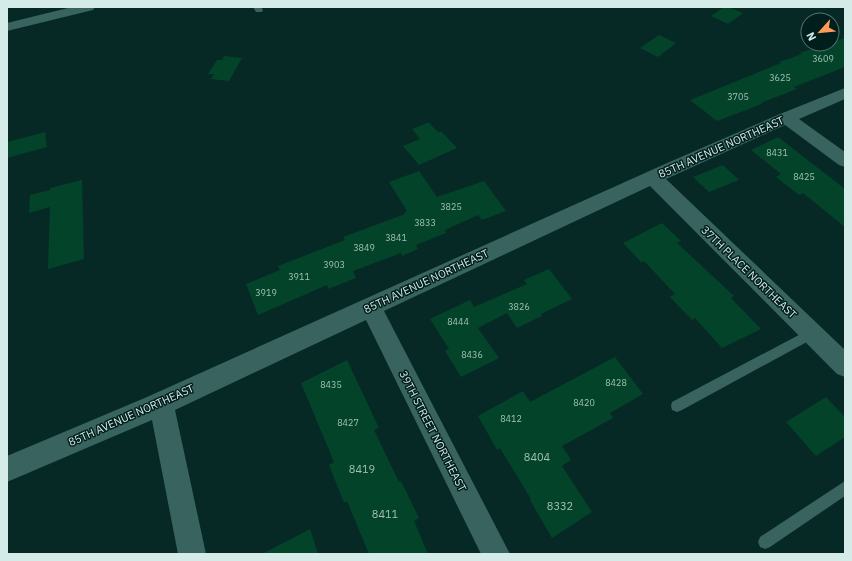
<svg xmlns="http://www.w3.org/2000/svg" width="852" height="561" viewBox="0 0 852 561" font-family="'IBM Plex Sans',sans-serif">
  <rect width="100%" height="100%" fill="#062926"/>
  <g fill="#034329">
    <polygon points="724,7 728,7 743,13 728,24 711,16"/>
    <polygon points="659,35 676,43 658,57 640,48"/>
    <polygon points="845,38 845,67 794,87 797,89 761,103 762,104 717,121 690,100 781,63 779,62 802,54 800,53 827,44 832,44 832,42"/>
    <polygon points="224,56 242,58 229,81 211,79 214,74 208,74 217,60 222,60"/>
    <polygon points="427,123 429,123 438,132 441,131 457,148 419,165 403,146 420,139 412,129"/>
    <polygon points="45,132 47,147 7,158 7,142"/>
    <polygon points="778,137 845,189 845,227 803,193 799,195 776,177 781,174 751,150"/>
    <polygon points="723,165 739,180 709,192 693,177"/>
    <polygon points="419,171 437,197 484,181 506,211 482,220 478,215 445,230 446,233 416,245 418,249 402,256 401,253 353,271 356,278 328,289 327,285 258,315 246,284 280,270 278,266 345,240 343,237 405,214 404,213 407,211 389,182"/>
    <polygon points="82,180 84,259 48,269 50,207 29,213 30,195 50,190 50,188"/>
    <polygon points="662,223 681,241 677,243 734,296 731,298 761,329 722,348 695,318 692,320 670,297 675,294 644,261 641,262 623,243"/>
    <polygon points="549,269 572,299 541,314 542,316 517,328 507,313 478,328 499,358 461,377 445,351 449,349 430,319 470,300 474,307 527,284 524,280"/>
    <polygon points="615,357 643,394 610,413 613,418 562,446 571,460 562,466 592,512 552,538 530,500 531,499 500,448 497,450 478,416 523,391 530,402"/>
    <polygon points="347,360 379,428 374,430 399,482 401,481 419,518 414,521 428,554 369,554 347,501 344,503 329,465 334,462 301,383"/>
    <polygon points="826,397 845,417 845,437 816,456 786,422"/>
    <polygon points="310,529 318,554 262,554"/>
  </g>
  <g fill="none" stroke-linecap="round" stroke-linejoin="round">
    <g fill="#38635e" fill-rule="evenodd">
      <polygon points="253,7 261,7 263,10 262,12 256,12"/>
      <polygon points="812,328 816,329 818,333 816,337 682,410 677,412 672,410 671,406 672,402"/>
      <polygon points="845,481 845,496 770,547 765,549 760,547 758,542 760,537"/>
    </g>
    <g fill="#38635e" fill-rule="evenodd">
      <polygon points="72,7 95,7 93,10 7,31 7,23"/>
      <polygon points="845,88 845,99 799,119 845,152 845,167 839,165 785,125 666,179 845,350 845,377 837,374 650,186 384,311 510,554 481,554 366,320 175,410 206,554 178,554 152,420 7,482 7,456 147,397 665,164 780,114"/>
    </g>
  </g>
  <g text-anchor="middle" stroke-width="3" stroke-linejoin="round" paint-order="stroke">
    <g font-size="9" fill="#a0c1b8">
      <text x="823" y="62">3609</text>
      <text x="780" y="81">3625</text>
      <text x="738" y="100">3705</text>
      <text x="777" y="156">8431</text>
      <text x="804" y="180">8425</text>
      <text x="451" y="210">3825</text>
      <text x="425" y="226">3833</text>
      <text x="396" y="241">3841</text>
      <text x="364" y="251">3849</text>
      <text x="334" y="268">3903</text>
      <text x="299" y="280">3911</text>
      <text x="266" y="296">3919</text>
      <text x="519" y="310">3826</text>
      <text x="458" y="325">8444</text>
      <text x="472" y="358">8436</text>
      <text x="616" y="386">8428</text>
      <text x="331" y="388">8435</text>
      <text x="584" y="406">8420</text>
      <text x="511" y="422">8412</text>
      <text x="348" y="426">8427</text>
    </g>
    <g font-size="11" fill="#d4ebe7" stroke="#001f1c">
      <text transform="translate(721 147) rotate(-24)" y="4">85TH AVENUE NORTHEAST</text>
      <text transform="translate(749 272) rotate(44)" y="4">37TH PLACE NORTHEAST</text>
      <text transform="translate(426 281) rotate(-25)" y="4">85TH AVENUE NORTHEAST</text>
      <text transform="translate(131 415) rotate(-24)" y="4">85TH AVENUE NORTHEAST</text>
      <text transform="translate(433 431) rotate(63)" y="4">39TH STREET NORTHEAST</text>
    </g>
    <g font-size="11" fill="#a0c1b8">
      <text x="537" y="461">8404</text>
      <text x="362" y="473">8419</text>
      <text x="560" y="510">8332</text>
      <text x="385" y="518">8411</text>
    </g>
  </g>
  <rect width="852" height="561" fill="none" stroke="#d4ebe7" stroke-width="16"/>
  <g transform="translate(820 32) rotate(243)"><circle r="19" fill="#001f1c" stroke="#55716d"/>
  <path d="M0-3L7 15L0 10L-7 15Z" fill="#fe9b58"/>
  <text y="-6" font-size="11" font-weight="bold" text-anchor="middle" fill="#d4ebe7">N</text>
  </g>
</svg>
